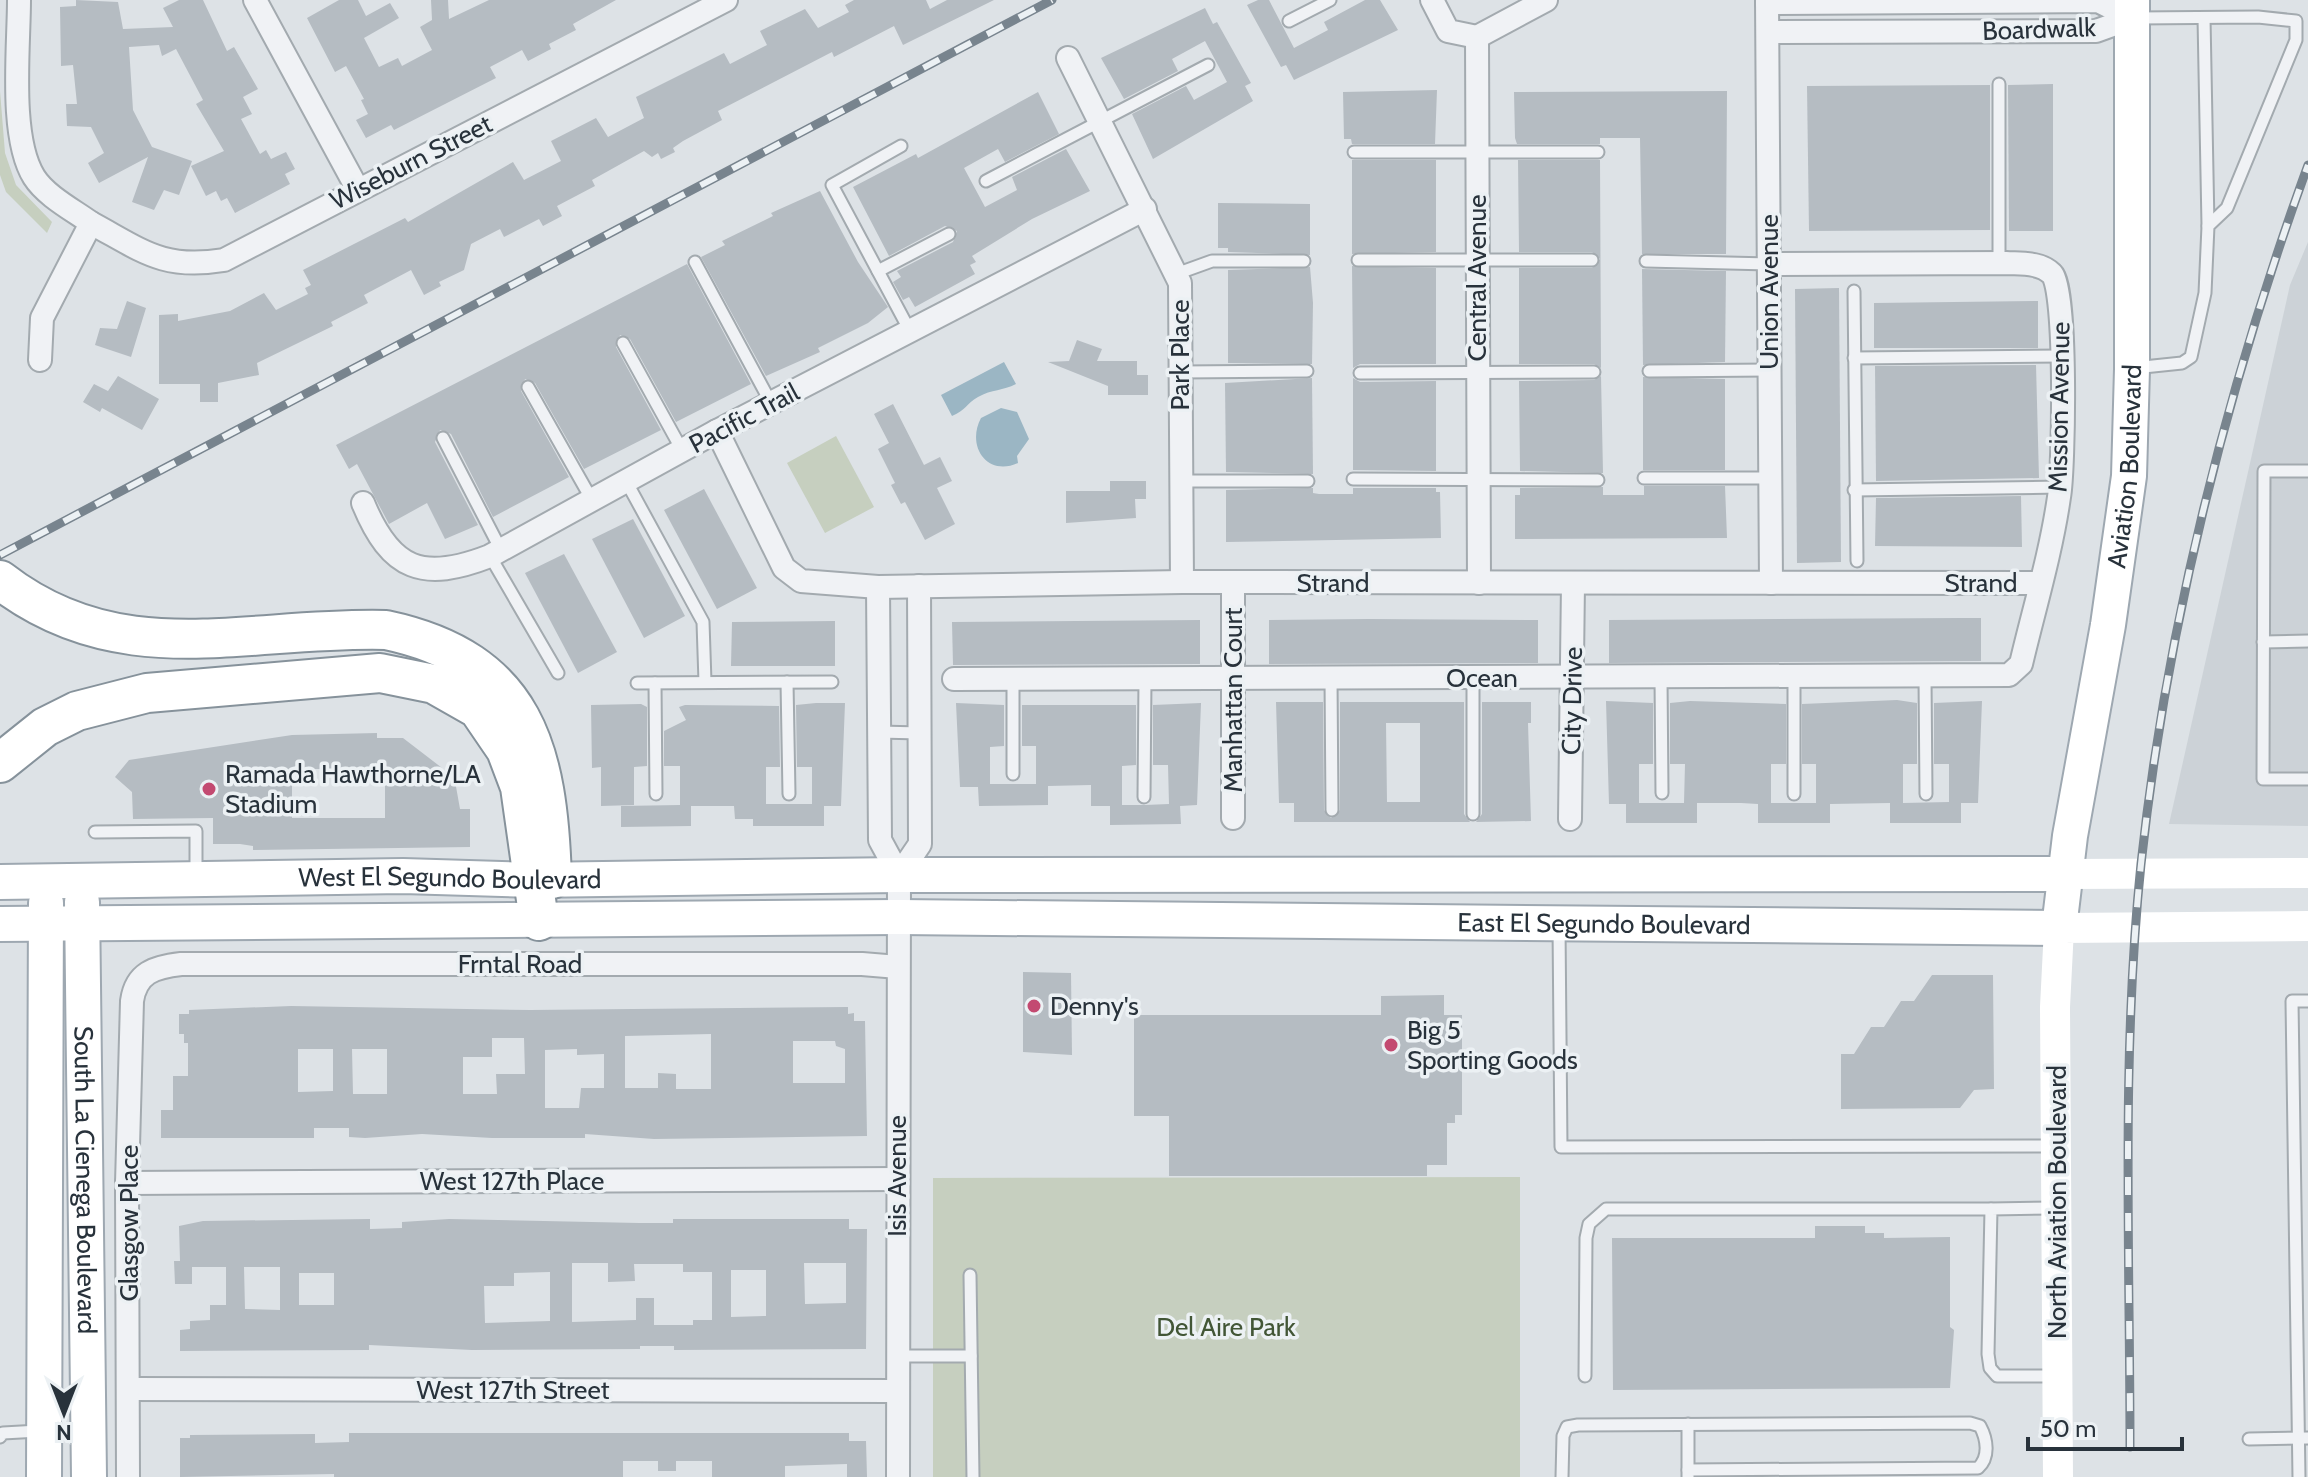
<svg xmlns="http://www.w3.org/2000/svg" width="2308" height="1477" viewBox="0 0 2308 1477" font-family="Cabin,sans-serif">
  <rect width="100%" height="100%" fill="#dde2e6"/>
  <polygon fill="#ccd2d7" points="2308,242 2308,826 2169,824 2290,285"/>
  <g fill="#c6cfbf">
    <polygon points="0,91 5,153 16,185 52,222 47,233 6,192 0,175"/>
    <polygon points="836,436 874,507 825,533 787,463"/>
    <polygon points="1520,1177 1520,1477 933,1477 933,1178"/>
  </g>
  <g fill="#9bb6c4">
    <path d="M1004 362 1016 384C1003 391 992 389 978 397 966 404 966 410 952 416L941 395Z"/>
    <path d="M1001 408 1017 412 1029 439 1017 456 1018 463C987 477 966 446 981 418Z"/>
  </g>
  <g fill="#b5bcc2" fill-rule="evenodd">
    <polygon points="76,0 118,2 123,29 173,27 163,8 179,0 203,0 227,51 234,47 258,89 243,97 252,114 241,119 260,154 266,150 271,159 286,152 295,169 285,174 290,184 235,213 227,198 221,201 216,191 206,196 191,166 224,151 196,104 203,100 176,49 162,56 159,45 129,47 133,110 152,147 192,161 179,195 164,190 154,210 132,202 148,157 99,183 88,163 104,153 91,127 67,126 66,104 77,104 73,65 61,66 60,7 76,6"/>
    <polygon points="339,0 358,0 366,16 390,3 399,18 364,38 379,67 398,58 402,66 432,50 420,27 432,20 431,0 448,0 449,19 489,0 616,0 573,24 576,30 549,44 551,49 528,61 522,50 490,67 496,78 394,130 391,125 366,138 356,120 368,114 361,100 364,99 346,66 335,72 307,18"/>
    <polygon points="854,0 926,0 930,9 947,0 994,0 903,45 894,26 834,57 832,52 749,95 718,111 722,120 683,141 673,148 675,152 661,159 658,153 652,157 644,151 592,180 595,186 557,206 562,216 543,226 539,219 504,237 500,229 471,244 464,270 439,282 441,286 424,295 411,270 364,295 368,303 331,322 333,326 257,363 259,375 218,383 218,402 200,402 200,384 159,384 159,315 178,314 178,321 230,311 264,293 276,310 308,294 305,288 311,285 303,270 405,218 408,222 513,162 524,180 561,161 551,141 596,118 608,137 644,118 636,97 724,53 730,64 767,45 760,31 805,9 818,28 849,12 845,5"/>
    <polygon points="1258,0 1269,0 1294,48 1328,30 1324,22 1365,0 1380,0 1398,30 1294,80 1286,65 1281,67 1247,5"/>
    <polygon points="1205,8 1213,24 1217,22 1251,83 1245,86 1253,101 1153,159 1132,114 1186,86 1194,100 1227,82 1205,41 1172,59 1178,71 1124,99 1101,58"/>
    <polygon points="2053,84 2053,231 2009,231 2008,85"/>
    <polygon points="1990,85 1990,230 1809,231 1807,86"/>
    <polygon points="1437,90 1435,144 1352,144 1351,139 1344,139 1343,92"/>
    <polygon points="1727,91 1726,254 1642,254 1640,138 1600,138 1600,144 1517,144 1515,138 1514,92"/>
    <polygon points="1038,92 1059,134 1005,162 998,149 964,168 985,207 1017,190 1012,177 1066,149 1090,191 1032,219 972,256 976,262 970,265 975,274 915,307 909,297 903,300 893,282 901,277 897,271 953,242 957,231 945,226 889,256 853,187 916,154 918,158"/>
    <polygon points="1352,160 1436,160 1436,252 1352,254"/>
    <polygon points="1518,160 1600,160 1601,368 1594,364 1519,364 1519,268 1592,268 1600,259 1592,252 1519,252"/>
    <polygon points="820,191 858,262 888,307 868,323 818,348 820,352 766,376 701,257 725,245 722,241 773,216 771,213"/>
    <polygon points="1218,203 1310,204 1310,255 1228,252 1228,248 1218,248"/>
    <polygon points="687,264 751,384 676,422 630,339 620,335 616,347 661,430 584,469 535,383 525,379 521,391 569,477 493,517 451,434 440,430 435,442 478,525 445,539 427,503 389,524 357,464 349,469 336,445"/>
    <polygon points="1352,266 1436,268 1436,364 1360,364 1353,368"/>
    <polygon points="1310,267 1313,303 1312,364 1228,363 1228,270"/>
    <polygon points="1642,269 1726,271 1725,362 1643,365"/>
    <polygon points="1839,288 1841,562 1797,563 1795,289"/>
    <polygon points="127,301 146,308 131,357 95,345 100,328 117,329"/>
    <polygon points="2038,301 2038,348 1874,348 1874,303"/>
    <polygon points="1077,340 1102,349 1097,361 1137,361 1137,375 1148,375 1148,395 1108,395 1108,386 1048,362 1069,361"/>
    <polygon points="2036,365 2039,478 1876,481 1875,366"/>
    <polygon points="118,376 159,399 142,430 102,408 100,412 83,402 94,384 108,391"/>
    <polygon points="1601,376 1603,473 1520,471 1519,381 1594,380"/>
    <polygon points="1643,377 1725,379 1725,470 1643,470"/>
    <polygon points="1312,378 1313,474 1226,472 1225,383"/>
    <polygon points="1353,378 1360,382 1436,381 1436,471 1353,470"/>
    <polygon points="893,404 924,465 940,457 952,481 937,488 955,524 925,540 905,502 901,504 891,485 895,483 878,449 889,443 874,414"/>
    <polygon points="1110,481 1146,481 1146,499 1135,499 1136,518 1066,523 1066,491 1110,491"/>
    <polygon points="1644,486 1725,486 1727,538 1515,539 1515,495 1520,495 1520,488 1603,487 1603,495 1644,495"/>
    <polygon points="1313,488 1313,493 1319,494 1353,494 1353,488 1436,488 1436,492 1440,492 1441,538 1226,542 1226,490"/>
    <polygon points="704,489 757,588 717,609 664,510"/>
    <polygon points="2021,496 2022,547 1875,546 1876,498"/>
    <polygon points="633,519 685,616 644,638 592,539"/>
    <polygon points="564,554 617,652 578,673 525,573"/>
    <polygon points="1960,618 1981,618 1981,661 1609,663 1609,620"/>
    <polygon points="1368,619 1538,620 1538,663 1269,664 1269,620"/>
    <polygon points="1200,620 1200,664 953,665 952,622"/>
    <polygon points="835,621 835,666 731,666 732,622"/>
    <polygon points="1897,700 1917,703 1917,764 1903,764 1903,803 1949,802 1949,764 1934,764 1934,703 1982,701 1978,803 1961,803 1961,823 1890,823 1890,803 1830,804 1830,823 1758,823 1758,804 1741,803 1697,803 1697,823 1626,823 1626,804 1609,804 1606,701 1653,703 1653,764 1639,764 1639,803 1684,803 1685,764 1670,764 1670,703 1690,701 1786,704 1786,764 1771,764 1771,803 1816,803 1816,764 1802,764 1802,704"/>
    <path d="M1276 702H1323L1324 810 1331 818 1340 810V702H1464V814L1470 822H1294V803H1279ZM1386 723H1420V802H1387Z"/>
    <polygon points="1482,702 1531,702 1531,723 1528,723 1531,821 1476,822 1482,814"/>
    <polygon points="816,703 845,703 841,806 824,806 824,826 753,826 753,819 735,819 734,806 691,806 691,826 621,827 621,806 680,805 680,766 664,766 664,731 686,720 679,707 685,705 779,706 780,767 766,767 766,804 812,804 812,767 797,767 796,705"/>
    <polygon points="956,703 1004,705 1004,746 990,747 990,784 1036,784 1036,746 1022,746 1022,705 1136,705 1136,765 1122,766 1122,805 1145,805 1169,804 1168,765 1153,765 1153,705 1201,703 1197,805 1180,806 1181,824 1110,825 1110,806 1091,806 1091,785 1048,786 1048,805 979,806 978,787 960,787"/>
    <polygon points="641,704 647,707 647,766 634,767 634,805 601,806 601,767 592,768 591,705"/>
    <path d="M377 733V738H403L446 771V781H455L460 809H470V847L253 850V846L240 844H213V818L133 819 132 792 115 777 129 760 292 735ZM292 769H377V781H385V818H292Z"/>
    <polygon points="1023,972 1071,973 1072,1055 1023,1052"/>
    <polygon points="1932,975 1993,975 1994,1089 1974,1090 1960,1108 1841,1109 1841,1054 1854,1054 1871,1027 1884,1027 1901,1001 1914,1001"/>
    <polygon points="1444,995 1444,1015 1462,1015 1462,1115 1455,1115 1455,1123 1447,1123 1447,1165 1427,1165 1427,1176 1169,1176 1169,1116 1134,1116 1134,1015 1381,1015 1381,996"/>
    <path d="M291 1006 530 1010 848 1007V1014L854 1013V1021H865L867 1136 654 1139 585 1134V1138H492L422 1134 365 1138 349 1137V1128H314V1138H161V1110H173V1076H188V1043H184V1034H179V1014H189V1010ZM711 1034V1089H676V1074L658 1073V1088H625V1036ZM492 1038H524L525 1074H496L497 1094H463V1057H492ZM793 1041H835L836 1046 845 1049V1083H793ZM298 1049H333V1091L298 1092ZM352 1049H387V1094H353ZM577 1049V1055L604 1054V1088H581L579 1108H545V1050Z"/>
    <path d="M370 1219V1229L402 1228V1222L449 1219 639 1223H673V1219H849V1229H867L866 1349 674 1350V1346H640V1349L472 1350 369 1345V1350L180 1351V1330L190 1329V1321L210 1320V1305H226V1267H192V1284H175L174 1261H180L179 1226 203 1221ZM572 1263H608V1282L635 1281 634 1264H683V1272H712V1320H693V1325H654V1298H636V1320L572 1322ZM804 1263H846V1303L805 1304ZM244 1267H280V1310L245 1309ZM731 1270H766V1316L731 1317ZM550 1272V1321L485 1323 484 1286H514V1273ZM299 1273H334V1305H299Z"/>
    <polygon points="1815,1226 1865,1226 1865,1233 1884,1233 1884,1238 1950,1237 1950,1327 1954,1330 1950,1388 1613,1390 1612,1238 1815,1238"/>
    <polygon points="349,1433 849,1433 849,1441 866,1441 867,1477 847,1477 847,1464 785,1466 785,1477 712,1477 712,1461 676,1461 676,1471 658,1471 658,1461 623,1461 623,1477 334,1477 334,1474 180,1477 180,1438 190,1438 190,1435 315,1434 315,1443 349,1442"/>
  </g>
  <g fill="none" stroke-linecap="round" stroke-linejoin="round">
    <g stroke="#a3aaaf" stroke-width="15">
      <g id="lane">
        <polyline points="2204,18 2208,226"/>
        <polyline points="1289,21 1330,0"/>
        <polyline points="1999,84 1999,263"/>
        <polyline points="901,146 832,185 910,331"/>
        <polyline points="1354,152 1598,152"/>
        <polyline points="986,181 1208,65"/>
        <polyline points="1358,260 1592,260"/>
        <polyline points="1646,261 1769,264"/>
        <polyline points="695,262 771,403"/>
        <polyline points="878,271 949,234"/>
        <polyline points="1176,274 1212,261 1304,261"/>
        <polyline points="1854,291 1857,561"/>
        <polyline points="623,343 682,450"/>
        <polyline points="1854,358 2062,356"/>
        <polyline points="2134,368 2182,363 2191,357 2205,293 2208,226 2227,208 2296,40 2296,21 2258,17 2137,18"/>
        <polyline points="1649,371 1770,370"/>
        <polyline points="1181,372 1307,371"/>
        <polyline points="1360,373 1594,372"/>
        <polyline points="528,387 592,500"/>
        <polyline points="443,438 501,550"/>
        <polyline points="2308,471 2264,471 2263,779 2308,779"/>
        <polyline points="1644,478 1770,478"/>
        <polyline points="1353,479 1598,480"/>
        <polyline points="626,481 703,622 705,682"/>
        <polyline points="1181,481 1308,481"/>
        <polyline points="1854,490 2060,487"/>
        <polyline points="490,556 558,673"/>
        <polyline points="2263,642 2308,641"/>
        <polyline points="1331,678 1332,810"/>
        <polyline points="1661,678 1662,793"/>
        <polyline points="1925,678 1926,794"/>
        <polyline points="1013,679 1013,774"/>
        <polyline points="787,682 789,794"/>
        <polyline points="637,683 832,682"/>
        <polyline points="655,683 656,794"/>
        <polyline points="879,732 920,733"/>
        <polyline points="1794,794 1794,678"/>
        <polyline points="1144,797 1145,679"/>
        <polyline points="1473,814 1473,678"/>
        <polyline points="95,832 196,831 196,876"/>
        <polyline points="1559,926 1561,1147 2055,1146"/>
        <polyline points="2056,1208 1991,1209 1988,1354 1990,1368 1997,1376 2058,1376"/>
        <polyline points="970,1275 973,1477"/>
        <polyline points="897,1356 971,1356"/>
        <polyline points="1585,1376 1586,1238 1589,1224 1606,1209 1991,1209"/>
        <polyline points="1688,1424 1688,1470"/>
        <polyline points="0,1437 3,1433 39,1431"/>
        <polyline points="2249,1439 2308,1438"/>
        <path d="M1562 1477 1563 1436 1567 1427 1578 1425 1970 1423 1980 1426C1987 1439 1990 1457 1978 1468L1688 1470V1477"/>
        <polyline points="2299,1477 2292,1001 2308,1001"/>
      </g>
    </g>
    <g stroke="#a3aaaf" stroke-width="26">
      <g id="street">
        <path d="M19 0C19 47 9 137 34 177 46 196 73 210 91 223L42 318 40 360"/>
        <polyline points="255,0 358,190"/>
        <polyline points="1432,0 1448,31 1477,37"/>
        <polyline points="1767,0 1771,583"/>
        <polyline points="1767,3 2098,1 2132,18"/>
        <polyline points="1768,32 2096,31 2132,18"/>
        <polyline points="1477,37 1479,583"/>
        <polyline points="1477,37 1546,0"/>
        <polyline points="1068,58 1180,283 1182,582"/>
        <path d="M91 223C143 251 163 270 224 260L726 0"/>
        <polyline points="717,431 784,568 801,581 878,587 1182,582 2040,583"/>
        <path d="M363 503C391 571 423 582 490 556L717 431 1145 209"/>
        <polyline points="1233,582 1233,818"/>
        <polyline points="878,587 880,840 899,875 898,1477"/>
        <path d="M954 679 2009 675 2021 664C2034 609 2051 553 2059 497 2064 469 2067 288 2052 274 2040 262 2021 264 2006 263L1769 264"/>
        <polyline points="1570,819 1573,583"/>
        <polyline points="899,875 920,844 919,586"/>
        <polyline points="127,1183 898,1179"/>
        <polyline points="129,1389 896,1391"/>
        <path d="M128 1477 127 1183 132 1001C136 973 154 967 181 964H862L898 967"/>
      </g>
    </g>
    <g stroke="#9ea8b1" stroke-width="38">
      <g id="primary">
        <path id="s1" d="M0 882 403 876 532 880 899 875 2065 874"/>
        <path id="s2" d="M82 902 89 1477"/>
        <path id="s3" d="M0 924 899 917 2059 928 2070 836 2108 625 2129 476 2132 369V0"/>
        <polyline points="44,1477 46,903"/>
      </g>
    </g>
    <g stroke="#86929b" stroke-width="42">
      <g id="highway">
        <path d="M0 580C121 674 246 626 386 630 527 660 548 751 552 879"/>
        <polyline points="0,763 45,727 77,711 147,693 380,673 434,684 478,709 506,750 520,787 539,921"/>
      </g>
    </g>
    <use href="#lane" stroke="#f0f2f5" stroke-width="11"/>
    <use href="#street" stroke="#f0f2f5" stroke-width="22"/>
    <g stroke="#fff" stroke-width="30">
      <polyline points="2065,874 2308,873"/>
      <polyline points="2058,1477 2055,1007 2059,928 2308,926"/>
    </g>
    <use href="#primary" stroke="#fff" stroke-width="34"/>
    <use href="#highway" stroke="#fff" stroke-width="38"/>
    <g stroke="#78848e" stroke-width="9">
      <g id="rail">
        <polyline points="0,555 1052,0"/>
        <path d="M2130 1447C2130 1254 2121 1057 2141 864 2167 624 2226 391 2308 165"/>
      </g>
    </g>
    <use href="#rail" stroke="#ecf1f4" stroke-width="6" stroke-dasharray="18" stroke-linecap="butt"/>
  </g>
  <g fill="#c34a71" stroke="#ecf1f4" stroke-width="3">
    <circle cx="209" cy="789" r="8"/>
    <circle cx="1034" cy="1006" r="8"/>
    <circle cx="1391" cy="1045" r="8"/>
  </g>
  <g text-anchor="middle" stroke-width="7" stroke-linejoin="round" paint-order="stroke">
    <g font-size="26" fill="#28323b" stroke="#ecf1f4">
      <text transform="translate(2039 29) rotate(-2)" y="9">Boardwalk</text>
      <text transform="translate(411 162) rotate(-27)" y="9">Wiseburn Street</text>
      <text transform="translate(1477 278) rotate(-90)" y="9">Central Avenue</text>
      <text transform="translate(1769 292) rotate(-90)" y="9">Union Avenue</text>
      <text transform="translate(1180 355) rotate(-90)" y="9">Park Place</text>
      <text transform="translate(2059 407) rotate(-89)" y="9">Mission Avenue</text>
      <text transform="translate(744 418) rotate(-28)" y="9">Pacific Trail</text>
      <text dy="9" stroke="none"><textPath href="#s3" startOffset="2526">Aviation Boulevard</textPath></text>
      <text x="1333" y="592">Strand</text>
      <text x="1981" y="592">Strand</text>
      <text x="1482" y="687">Ocean</text>
      <text transform="translate(1233 700) rotate(-90)" y="9">Manhattan Court</text>
      <text transform="translate(1572 701) rotate(-89)" y="9">City Drive</text>
      <text dy="9" stroke="none"><textPath href="#s1" startOffset="450">West El Segundo Boulevard</textPath></text>
      <text dy="9" stroke="none"><textPath href="#s3" startOffset="1604">East El Segundo Boulevard</textPath></text>
      <text x="520" y="973">Frntal Road</text>
      <text transform="translate(897 1176) rotate(-90)" y="9">Isis Avenue</text>
      <text dy="9" stroke="none"><textPath href="#s2" startOffset="278">South La Cienega Boulevard</textPath></text>
      <text x="512" y="1190">West 127th Place</text>
      <text transform="translate(2057 1202) rotate(-90)" y="9">North Aviation Boulevard</text>
      <text transform="translate(129 1223) rotate(-90)" y="9">Glasgow Place</text>
      <text x="513" y="1399">West 127th Street</text>
    </g>
    <g font-size="26" fill="#28323b" stroke="#ecf1f4" text-anchor="start">
      <text x="225" y="783">Ramada Hawthorne/LA<tspan x="225" dy="30">Stadium</tspan></text>
      <text x="1050" y="1015">Denny's</text>
      <text x="1407" y="1039">Big 5<tspan x="1407" dy="30">Sporting Goods</tspan></text>
    </g>
    <g font-size="26" fill="#425636" stroke="#ecf1f4">
      <text x="1226" y="1336">Del Aire Park</text>
    </g>
  </g>
  <g transform="translate(64 1413) rotate(180)" stroke="#ecf1f4" stroke-width="6" paint-order="stroke">
  <path d="M0-6L14 30L0 20L-14 30Z" fill="#28323b"/>
  <text y="-12" font-size="22" font-weight="bold" text-anchor="middle" fill="#28323b">N</text>
  </g>
  <path d="M2028 1437v12h154v-12" fill="none" stroke="#28323b" stroke-width="4"/>
  <text x="2040" y="1437" font-size="24" fill="#28323b" stroke="#ecf1f4" stroke-width="6" paint-order="stroke">50 m</text>
</svg>
